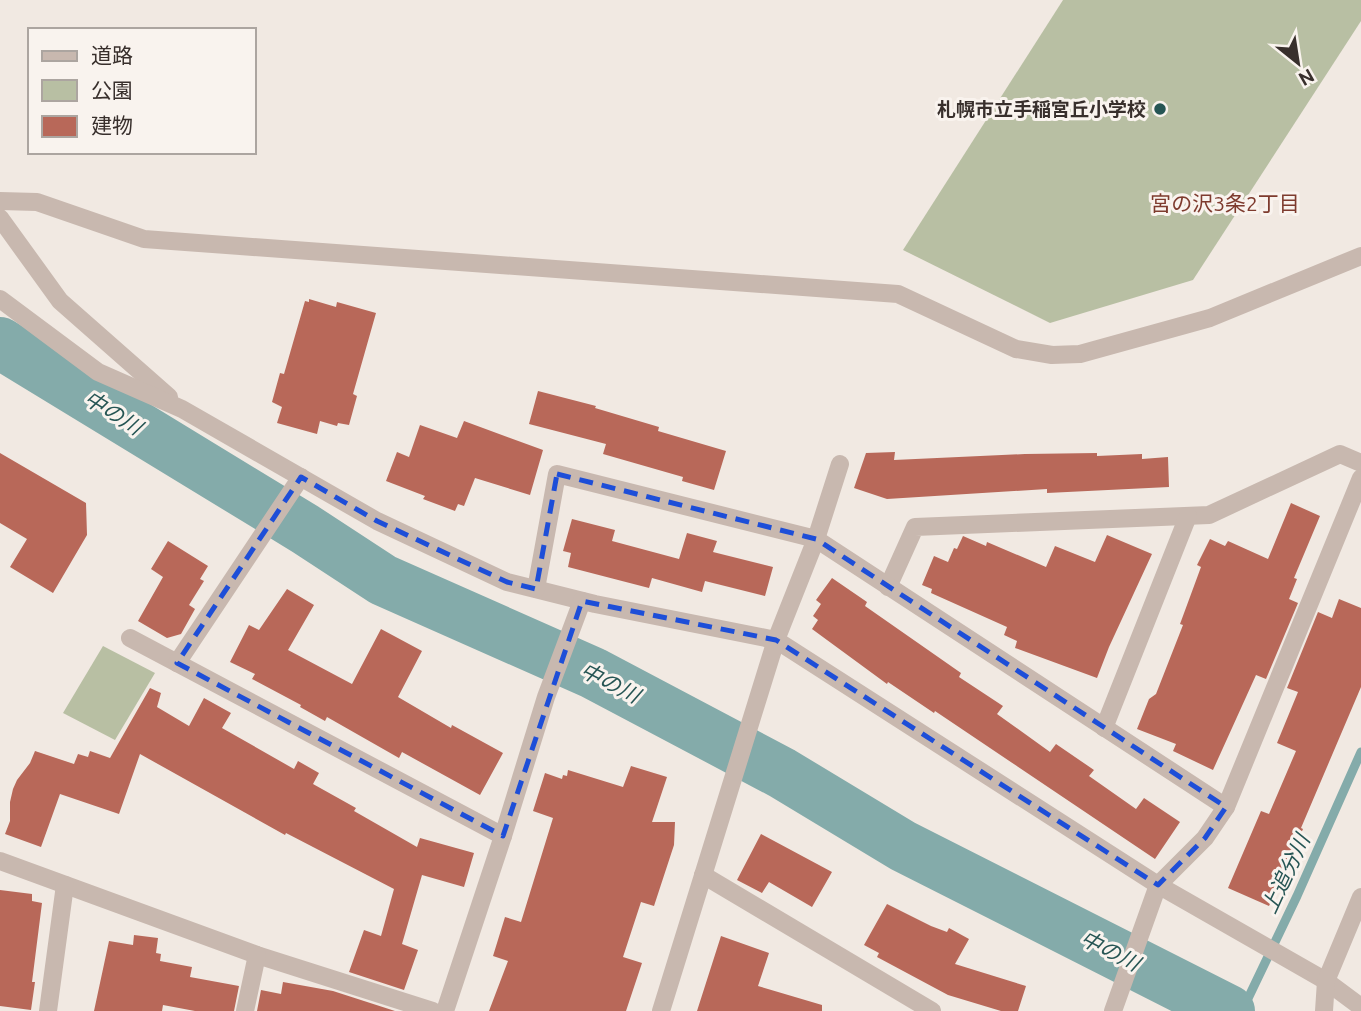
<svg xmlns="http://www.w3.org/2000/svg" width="1361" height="1011" viewBox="0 0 1361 1011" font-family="Ubuntu,'Noto Sans JP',sans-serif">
  <rect width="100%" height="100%" fill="#f1e9e2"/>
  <g fill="#b8bfa3">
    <polygon points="1063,0 1361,0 1361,21 1193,280 1050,323 903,250"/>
    <polygon points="103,646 155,673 115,740 63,713"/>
  </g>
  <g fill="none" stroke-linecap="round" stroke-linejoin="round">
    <polyline stroke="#84abaa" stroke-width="9" points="1242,1011 1297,896 1361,752"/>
    <polyline stroke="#84abaa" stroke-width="52" points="0,343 305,529 383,580 593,673 782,773 903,846 1229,1011"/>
  </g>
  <g fill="#b86859">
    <polygon points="309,299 336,307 337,302 376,313 353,394 357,396 349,425 338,423 337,426 320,421 317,434 277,423 282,407 272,402 280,373 284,374 305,301 309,302"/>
    <polygon points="538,391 596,406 595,408 659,427 658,431 726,451 714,490 682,481 683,477 603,454 606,444 529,424"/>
    <polygon points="464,421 543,450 530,495 475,478 464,506 458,504 455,511 423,499 425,496 386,481 397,452 409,457 420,425 457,438"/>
    <polygon points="895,452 894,460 1025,454 1097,453 1097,456 1142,454 1142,459 1168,457 1169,487 1047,493 1047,489 887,499 854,488 866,453"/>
    <polygon points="0,453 86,503 87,535 53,593 10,567 27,539 0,523"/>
    <polygon points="1291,503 1320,516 1294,578 1297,579 1289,599 1298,603 1266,679 1256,675 1213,770 1173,751 1176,744 1137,729 1149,699 1156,694 1183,625 1180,624 1201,567 1197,565 1210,539 1225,546 1228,541 1268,559"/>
    <polygon points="572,519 615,530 612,541 679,559 687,533 717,541 713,552 773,567 765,596 705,581 702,592 652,578 649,588 568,567 571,553 563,551"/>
    <polygon points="1107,535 1152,554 1109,647 1097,678 1015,648 1017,641 1004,635 1007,627 931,593 932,589 922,585 934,556 948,562 954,548 957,549 963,536 986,546 987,542 1046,567 1055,546 1095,562"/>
    <polygon points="168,541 208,566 200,579 204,581 189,605 195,609 181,634 167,638 138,621 163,577 151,569"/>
    <polygon points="832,578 867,602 865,606 961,673 959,677 1003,706 997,714 1050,752 1056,744 1094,770 1089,776 1136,809 1144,798 1180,822 1155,859 935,711 934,713 888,682 887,684 812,629 818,620 813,616 821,604 816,600"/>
    <polygon points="287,589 314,605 288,650 352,684 381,629 422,651 398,697 451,728 452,725 503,753 480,795 402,752 399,758 327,717 325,721 300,707 301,705 252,679 255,674 230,662 249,625 259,630"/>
    <polygon points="1339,599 1361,608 1361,687 1301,828 1303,829 1269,906 1228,888 1261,811 1269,814 1296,751 1277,743 1298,692 1287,688 1318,612 1332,618"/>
    <polygon points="150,688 161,693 157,707 189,726 204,698 231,713 222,728 294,769 298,761 319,773 313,784 356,808 354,811 417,847 420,838 474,853 464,887 422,875 402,944 418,950 404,990 349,972 364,930 381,936 394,889 286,833 285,835 140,754 119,814 60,794 41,847 5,834 10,821 10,802 13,789 17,780 30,763 35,751 74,764 78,754 88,757 90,751 110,758"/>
    <polygon points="631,766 667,777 652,822 675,822 674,845 654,906 641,902 623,957 642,963 626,1011 489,1011 508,961 493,956 505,917 521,922 553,818 533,811 545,773 562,779 563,775 567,776 568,770 623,787"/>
    <polygon points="761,834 832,872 812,907 769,882 762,893 737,880"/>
    <polygon points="0,890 32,894 32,901 42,903 32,982 35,982 31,1010 0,1006"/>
    <polygon points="887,904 931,926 947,932 949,928 969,939 955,964 1026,986 1018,1011 1001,1011 948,995 877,957 879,953 864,945"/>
    <polygon points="134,935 158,938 156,953 161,954 160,961 192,967 190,977 239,986 234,1011 195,1011 163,1005 162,1011 94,1011 109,941 133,945"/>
    <polygon points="721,936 769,953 758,986 822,1005 822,1011 697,1011"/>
    <polygon points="283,982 333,991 395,1011 257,1011 261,990 281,994"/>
  </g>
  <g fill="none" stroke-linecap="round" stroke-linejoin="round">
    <g stroke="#c8b8af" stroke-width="18">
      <polyline points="0,201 37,202 144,239 898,294 1016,349 1052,355 1080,354 1210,318 1361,256"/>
      <polyline points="0,218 60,301 169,397"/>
      <polyline points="0,299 98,372 182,409 377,521 507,582 595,604 776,640 1158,885 1326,981 1361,1007"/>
      <polyline points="888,587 915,527 1209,515 1340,454 1361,463"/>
      <polyline points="536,589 557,474 816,539 1226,807"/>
      <polyline points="130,638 503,836"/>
      <polyline points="177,663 301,477"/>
      <polyline points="1104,728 1188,516"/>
      <polyline points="0,861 257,955 433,1011"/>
      <polyline points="703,875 932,1011"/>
      <polyline points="48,1011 65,885"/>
      <polyline points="245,1011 257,955"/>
      <polyline points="445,1011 503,836 546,697 582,601"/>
      <polyline points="661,1011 776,640 816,539 840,464"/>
      <polyline points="1113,1011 1158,885 1205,838 1226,807 1361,478"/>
      <polyline points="1324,1011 1326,981 1361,897"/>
    </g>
  </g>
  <path fill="none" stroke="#1d4ed8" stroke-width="5" stroke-dasharray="14 9" stroke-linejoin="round" d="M557 474 816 539 1226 807 1205 838 1158 885 776 640 582 601 503 836 177 663 301 477 377 521 507 582 536 589Z"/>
  <circle fill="#265554" stroke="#f9f3ee" stroke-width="2.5" cx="1160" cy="109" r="7"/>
  <g text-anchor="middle" stroke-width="6" stroke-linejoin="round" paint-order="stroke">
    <g font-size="19" font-weight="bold" fill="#382f2c" stroke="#f9f3ee" text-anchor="end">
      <text x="1146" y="116">札幌市立手稲宮丘小学校</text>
    </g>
    <g font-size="21" fill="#7e3b2e" stroke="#f9f3ee">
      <text x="1225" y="211">宮の沢3条2丁目</text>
    </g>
    <g font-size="21" font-style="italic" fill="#265554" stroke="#f9f3ee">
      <text transform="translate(113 413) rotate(32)" y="7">中の川</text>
      <text transform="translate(610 683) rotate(27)" y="7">中の川</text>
      <text transform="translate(1286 874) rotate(-65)" y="7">上追分川</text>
      <text transform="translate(1110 951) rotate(27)" y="7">中の川</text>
    </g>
  </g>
  <rect x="28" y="28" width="228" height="126" fill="#f9f3ee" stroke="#aca5a0" stroke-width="2"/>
  <rect x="42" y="51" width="35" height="10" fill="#c8b8af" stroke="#aca5a0" stroke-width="2"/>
  <text x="91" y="63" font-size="21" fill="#382f2c">道路</text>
  <rect x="42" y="80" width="35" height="21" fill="#b8bfa3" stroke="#aca5a0" stroke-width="2"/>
  <text x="91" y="98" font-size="21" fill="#382f2c">公園</text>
  <rect x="42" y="116" width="35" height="21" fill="#b86859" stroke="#aca5a0" stroke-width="2"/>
  <text x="91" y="133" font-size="21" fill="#382f2c">建物</text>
  <g transform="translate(1298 63) rotate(150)" stroke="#f9f3ee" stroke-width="5" paint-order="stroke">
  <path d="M0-5L12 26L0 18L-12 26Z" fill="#382f2c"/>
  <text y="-10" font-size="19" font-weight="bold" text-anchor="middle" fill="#382f2c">N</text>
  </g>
</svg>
